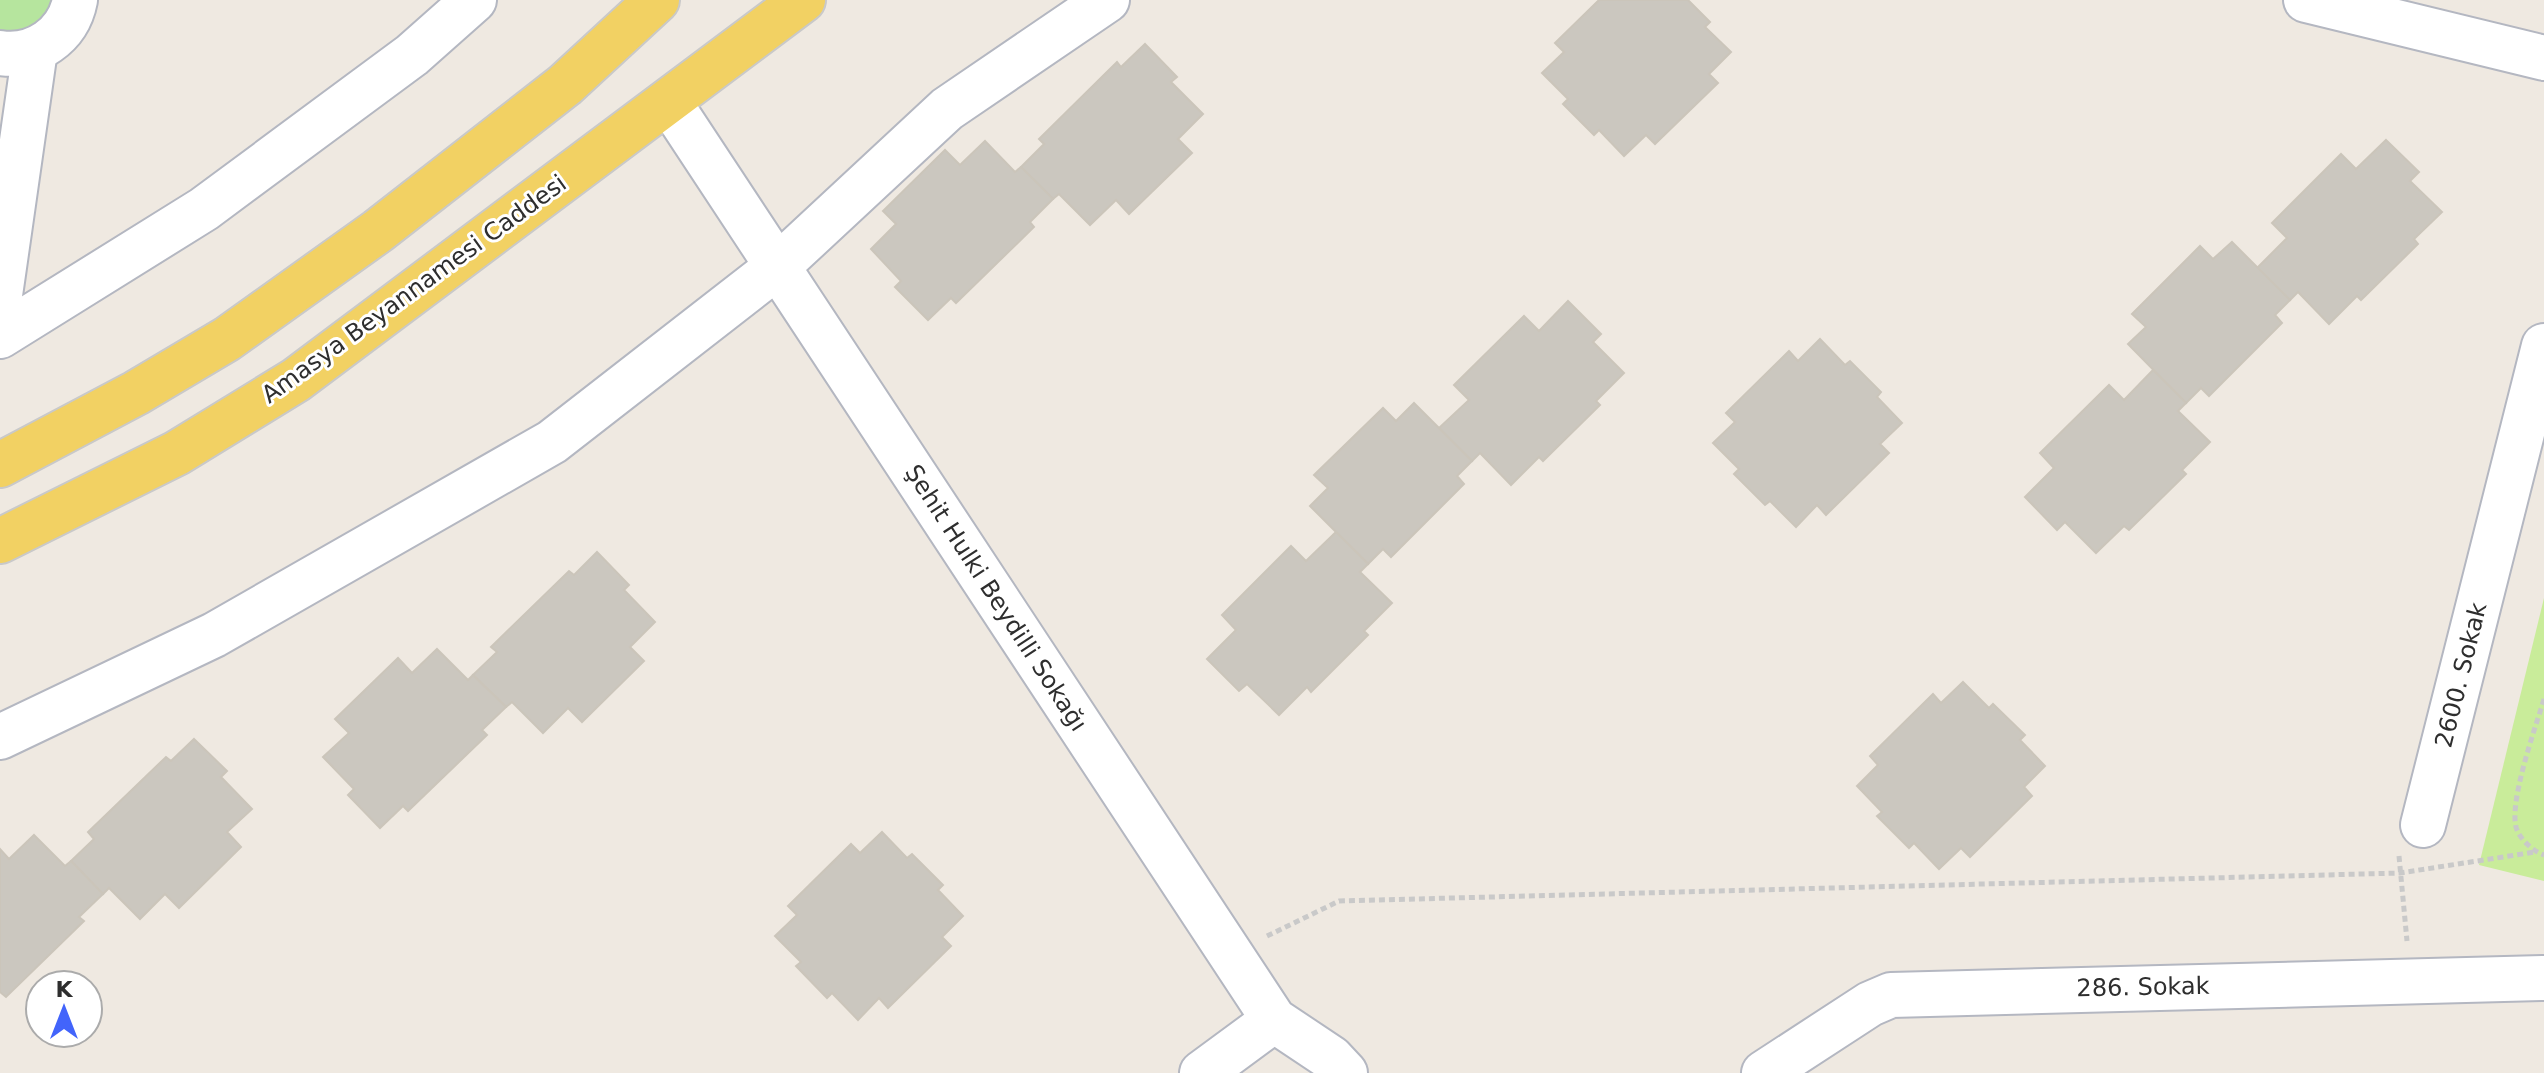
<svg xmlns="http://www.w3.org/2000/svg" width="2544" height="1073" viewBox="0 0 2544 1073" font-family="'DejaVu Sans',sans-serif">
  <rect width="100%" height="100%" fill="#efe9e1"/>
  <path fill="#b6e59e" d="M0 0H54C42 26 27 32 0 33Z"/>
  <polygon fill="#c9ec9a" points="2544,598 2544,881 2479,865"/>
  <g fill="#cbc7bf" stroke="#cbc5ba" stroke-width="2">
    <polygon points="1599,0 1688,0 1710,22 1705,27 1731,52 1709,74 1718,83 1655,144 1646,135 1624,156 1599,130 1594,135 1563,104 1568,99 1542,73 1564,52 1555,43"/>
    <polygon points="1145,44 1177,77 1171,82 1203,114 1178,139 1192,153 1129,214 1116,200 1090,225 1059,194 1053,199 1021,167 1044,144 1039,139 1117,62 1121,67"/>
    <polygon points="2386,140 2419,172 2410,181 2442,212 2414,239 2418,244 2361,300 2357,296 2329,324 2298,292 2290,300 2257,268 2287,238 2272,223 2341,154 2356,169"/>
    <polygon points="985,141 1015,172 1021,167 1053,199 1030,222 1034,227 956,303 951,298 928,320 895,287 901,281 871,249 896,224 883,211 945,150 960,165"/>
    <polygon points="2232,242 2290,300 2275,315 2282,323 2209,396 2201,388 2186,403 2128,344 2146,327 2132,314 2200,246 2213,259"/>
    <polygon points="1568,301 1601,334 1593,342 1624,373 1596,401 1600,405 1543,461 1539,457 1511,485 1480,453 1472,461 1439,428 1469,400 1454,385 1524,316 1539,331"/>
    <polygon points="1820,339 1845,365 1850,361 1881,392 1877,397 1902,423 1880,444 1889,453 1826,515 1817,505 1796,527 1770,501 1765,505 1734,474 1739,469 1713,443 1735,422 1726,413 1789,351 1798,361"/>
    <polygon points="2153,370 2186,403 2178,411 2210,442 2182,470 2186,474 2129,530 2124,526 2096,553 2065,522 2057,530 2025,497 2054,468 2040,453 2109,385 2124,400"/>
    <polygon points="1414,403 1472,461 1457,476 1464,484 1391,557 1383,549 1368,564 1310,506 1328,488 1314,475 1383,408 1396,421"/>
    <polygon points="1336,532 1368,564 1360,572 1392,603 1364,631 1368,635 1311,692 1307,687 1279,715 1247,684 1239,691 1207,659 1236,630 1222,615 1291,546 1306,561"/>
    <polygon points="597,552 629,585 624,590 655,622 630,647 644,661 582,722 568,708 543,733 512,702 506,707 473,675 497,652 491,647 569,571 574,575"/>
    <polygon points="437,649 468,680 473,675 506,707 482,730 487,735 408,811 403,806 380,828 348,795 354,789 323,757 349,733 335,719 398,658 412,673"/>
    <polygon points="1963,682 1989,708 1993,704 2025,735 2020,740 2045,766 2024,787 2032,796 1970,857 1961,848 1939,869 1914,843 1909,848 1877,816 1882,812 1857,786 1878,765 1870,756 1933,694 1941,703"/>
    <polygon points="194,739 227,771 221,777 252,809 227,832 241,847 179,908 165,894 140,919 109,888 103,894 71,861 94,839 88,832 166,757 171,761"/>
    <polygon points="882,832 907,858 912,854 943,885 938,890 963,916 942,937 951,946 888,1008 879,998 858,1020 832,993 827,998 796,966 801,962 775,936 797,915 788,906 851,844 860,853"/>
    <polygon points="34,835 65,866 71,861 103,894 79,917 84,921 6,997 0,992 0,849 9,859"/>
  </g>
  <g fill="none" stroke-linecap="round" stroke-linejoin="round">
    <g stroke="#b4b7c1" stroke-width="48">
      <g id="minor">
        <polyline points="2306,0 2544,58"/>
        <path d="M0 53C35 58 68 36 75 0"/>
        <polyline points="669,102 1274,1020 1331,1058 1345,1073"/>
        <polyline points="0,295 35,50"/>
        <polyline points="0,336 204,209 412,55 474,0"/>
        <polyline points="0,737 214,635 552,442 777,267 947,109 1107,0"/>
        <polyline points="2423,825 2544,346"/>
        <polyline points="1202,1073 1274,1020"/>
        <polyline points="1764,1073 1870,1004 1891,995 2544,978"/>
      </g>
    </g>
    <g stroke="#c9c9c9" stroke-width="48">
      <g id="major">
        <polyline points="0,465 136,393 227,339 378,231 565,85 657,0"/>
        <polyline points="0,541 177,453 296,380 803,0"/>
      </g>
    </g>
    <g stroke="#c9c9c9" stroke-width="5" stroke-dasharray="6 4" stroke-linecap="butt">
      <path d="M2544 699C2536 726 2507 806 2517 830 2521 840 2534 852 2544 855"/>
      <polyline points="2399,856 2407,941"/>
      <polyline points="1267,936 1339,901 2400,873 2535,852"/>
    </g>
    <use href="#minor" stroke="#fff" stroke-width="44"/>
    <use href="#major" stroke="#f2d163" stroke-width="44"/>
  </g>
  <g text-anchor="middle" stroke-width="6" stroke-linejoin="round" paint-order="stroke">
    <g font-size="24" fill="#2e2e2e" stroke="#fff">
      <text transform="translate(414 289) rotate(-36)" y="8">Amasya Beyannamesi Caddesi</text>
      <text transform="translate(996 598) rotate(57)" y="8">Şehit Hulki Beydilli Sokağı</text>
      <text transform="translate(2461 675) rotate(-76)" y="8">2600. Sokak</text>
      <text transform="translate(2143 987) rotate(-1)" y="8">286. Sokak</text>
    </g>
  </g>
  <g transform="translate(64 1009)"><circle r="38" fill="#ffffff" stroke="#ababab" stroke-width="2"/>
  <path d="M0-6L14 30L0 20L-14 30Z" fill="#4264fb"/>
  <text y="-12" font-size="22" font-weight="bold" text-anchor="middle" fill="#2e2e2e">K</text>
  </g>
</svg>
